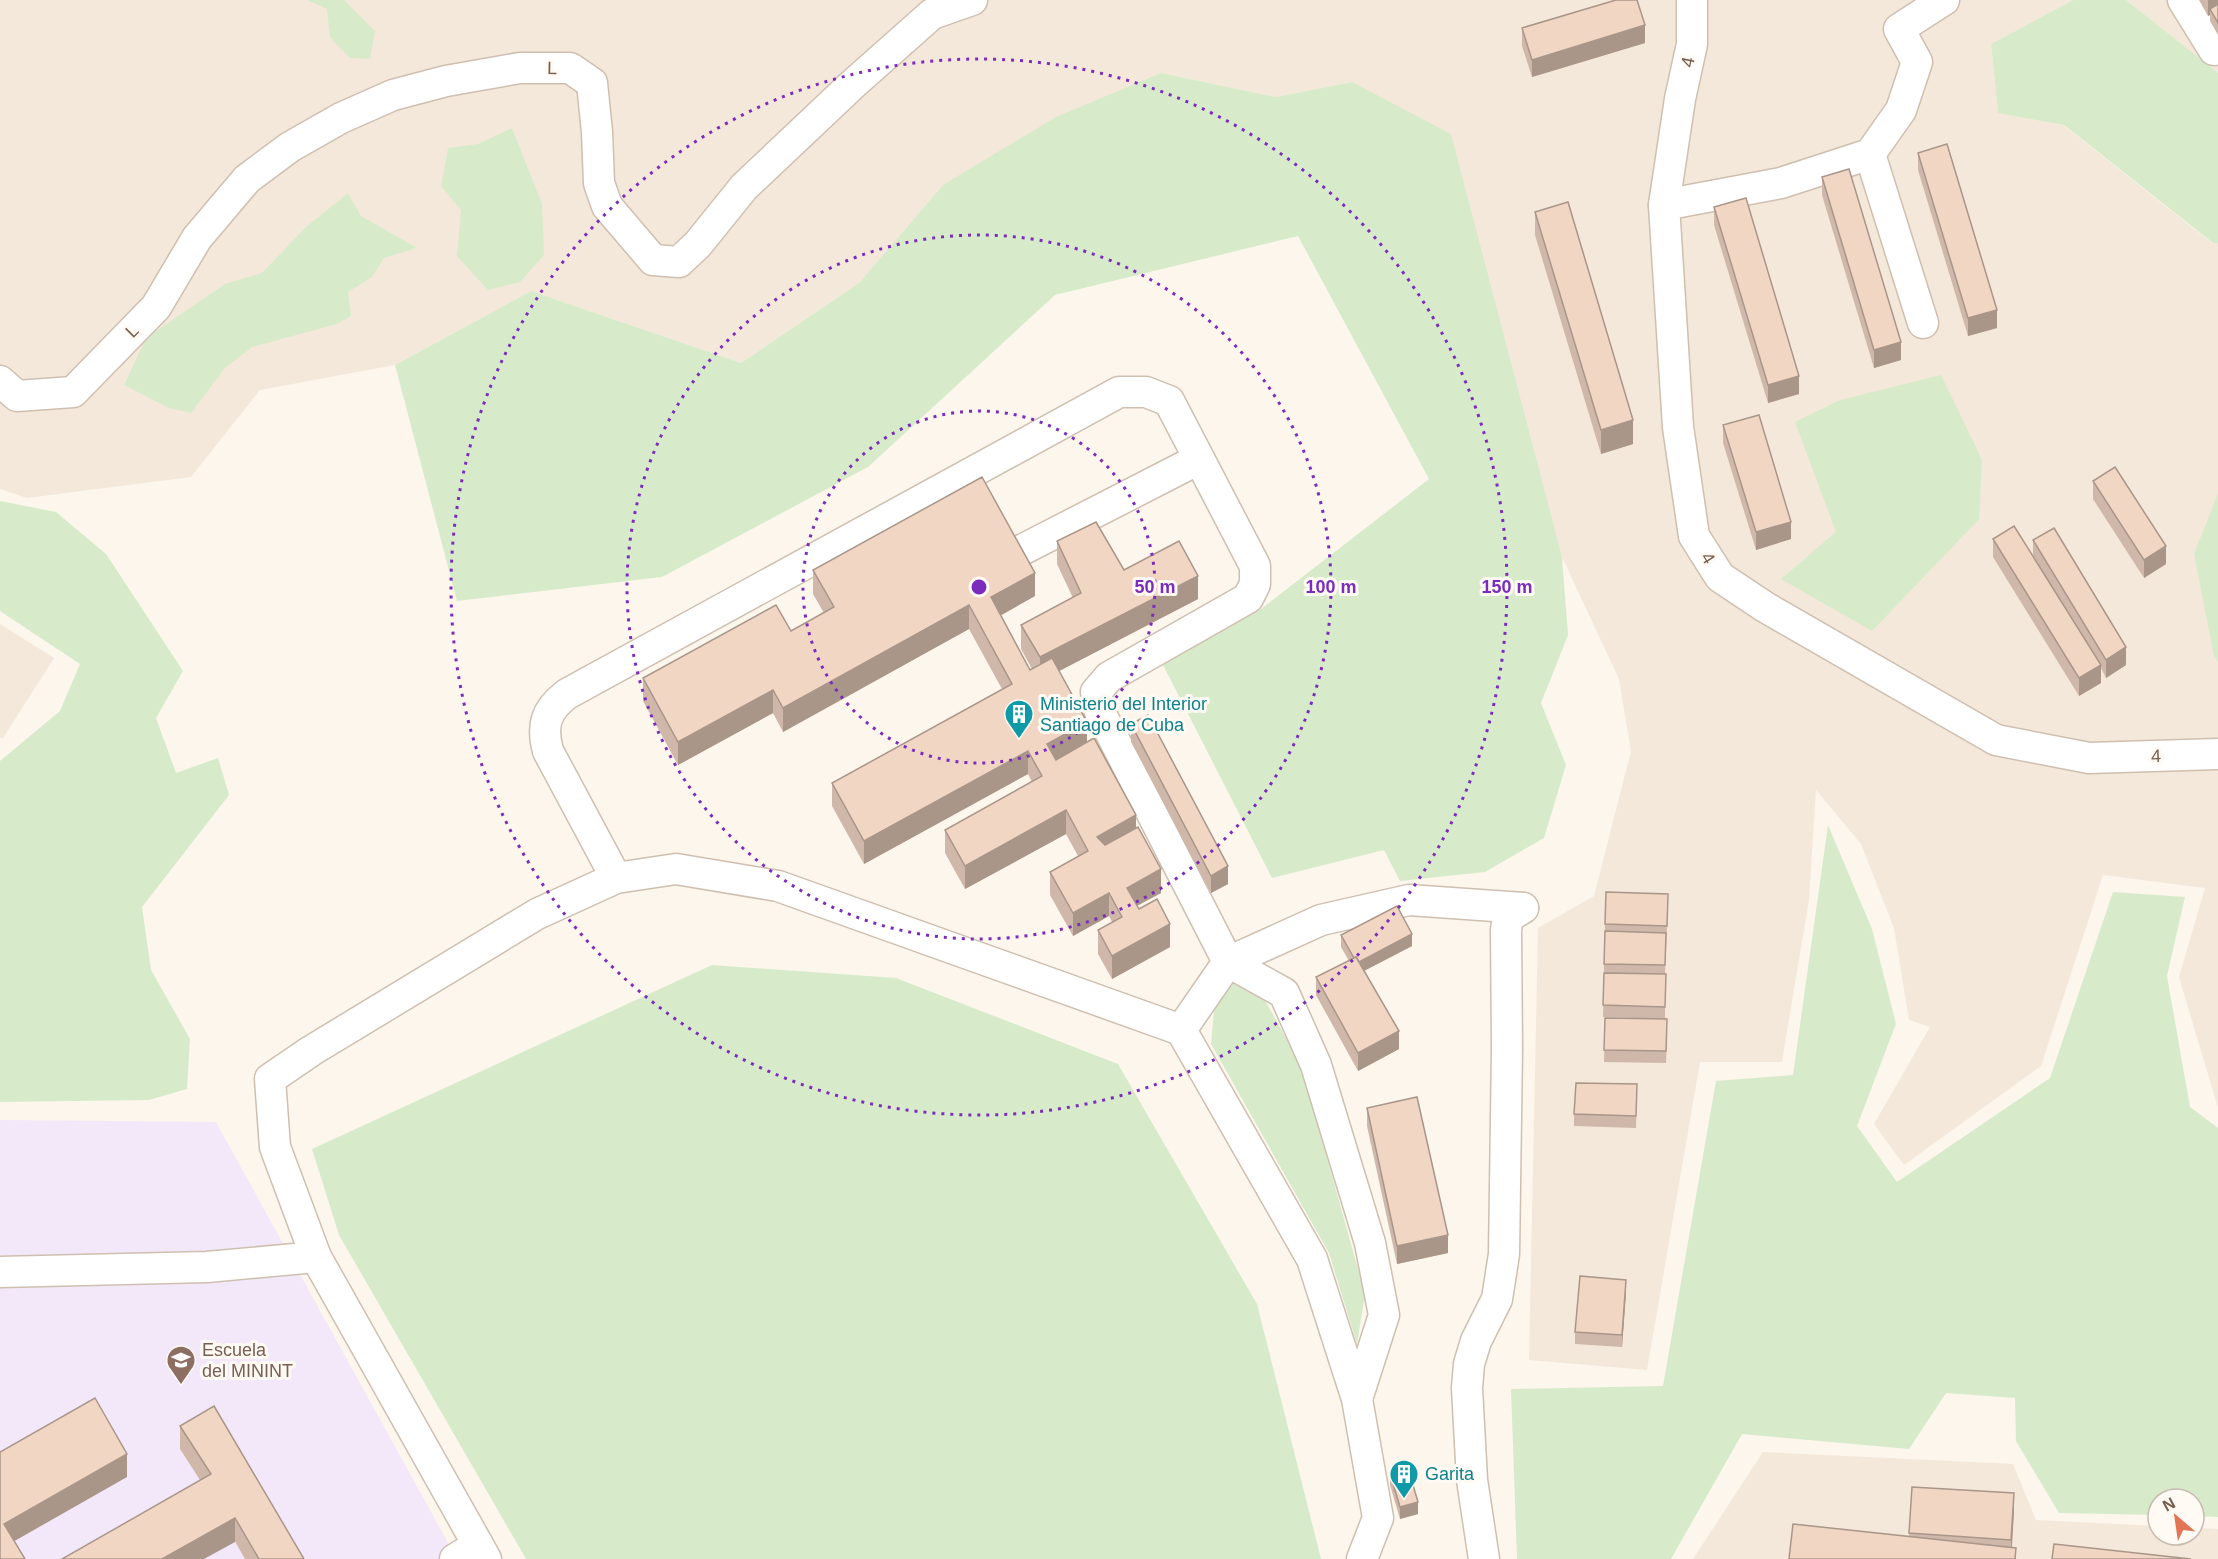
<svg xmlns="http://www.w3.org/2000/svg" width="2218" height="1559" viewBox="0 0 2218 1559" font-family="Arial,sans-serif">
  <rect width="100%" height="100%" fill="#fcf6ec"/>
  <g fill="#f4e8da">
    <polygon points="0,0 2073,0 1991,44 1998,112 2063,125 2212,243 2218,243 2218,1108 2179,977 2205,888 2103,875 2041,1066 1904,1165 1874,1124 1930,1027 1909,1020 1894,928 1861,844 1816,790 1809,900 1782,1062 1700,1062 1647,1370 1529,1360 1538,928 1594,896 1631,751 1619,679 1562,557 1352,82 1276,97 1161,73 943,185 859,283 741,363 531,291 395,365 260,390 191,477 27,498 0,489"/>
    <polygon points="2126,0 2218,0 2218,73 2216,72"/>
    <polygon points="0,624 54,658 3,738 0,738"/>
    <polygon points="1763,1452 2013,1464 2036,1520 2158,1526 2158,1535 2194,1535 2194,1528 2218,1529 2218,1559 1693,1559"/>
  </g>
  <polygon fill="#f3e8f9" points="0,1120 216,1122 457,1559 0,1559"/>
  <g fill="#d7ebca">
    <polygon points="307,0 344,0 375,31 370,59 350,58 330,37 327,9"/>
    <polygon points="2073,0 2126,0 2218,73 2218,243 2213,243 2064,125 1998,113 1991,44"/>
    <polygon points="1161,73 1276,97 1352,82 1451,134 1562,557 1568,635 1541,703 1566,765 1544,838 1485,872 1400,881 1384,850 1272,878 1162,663 1261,609 1429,479 1298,236 1055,295 868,467 662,577 457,601 395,365 531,291 741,363 859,283 943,185 1056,117"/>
    <polygon points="512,128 542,204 544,255 520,282 488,290 457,256 461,210 441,186 448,148 478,144"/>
    <polygon points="348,193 361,216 417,248 384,258 372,277 348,292 351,316 337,324 252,347 225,368 191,413 169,408 124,385 146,338 225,284 262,273 305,228"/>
    <polygon points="1941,375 1982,460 1979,519 1872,631 1781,579 1836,532 1795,422 1840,400"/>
    <polygon points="2218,494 2218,662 2214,656 2194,554"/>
    <polygon points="0,501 56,512 106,554 183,671 156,718 176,773 218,758 229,795 142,907 151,970 190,1039 187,1089 149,1100 0,1102 0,761 60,711 80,664 0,611"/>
    <polygon points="1828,825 1872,929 1896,1024 1857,1126 1897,1182 2050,1078 2113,892 2185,897 2167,976 2190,1107 2218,1128 2218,1517 2194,1516 2194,1499 2158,1499 2158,1515 2059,1513 2016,1441 2015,1398 1946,1393 1909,1449 1742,1434 1671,1559 1517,1559 1511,1389 1663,1386 1716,1081 1793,1075"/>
    <polygon points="712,965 896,978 1118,1064 1257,1304 1321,1559 526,1559 339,1235 312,1149"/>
    <polygon points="1228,981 1266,1002 1301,1065 1365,1294 1357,1344 1329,1253 1211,1044 1214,1010"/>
  </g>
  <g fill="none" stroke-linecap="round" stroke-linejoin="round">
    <g stroke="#cfbfb0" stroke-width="33">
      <g id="minor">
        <polyline points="1692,0 1692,44 1680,99 1664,205 1678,427 1694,536 1720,577 1765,607 1996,740 2089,758 2218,754"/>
        <polyline points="2183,0 2214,50"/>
        <polyline points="1870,154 1923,323"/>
        <polyline points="1664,205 1781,183 1870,154 1901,110 1917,62 1899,29 1944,0"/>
        <polyline points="0,381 17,396 73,392 156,307 197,238 247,179 290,147 341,118 393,95 446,81 520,68 570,68 592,83 597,132 599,183 607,206 653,260 679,262 698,244 744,187 852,85 932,14 972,0"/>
        <polyline points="1012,555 1199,459"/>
        <path d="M616 878 548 751C541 725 546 710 567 694L1119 392H1146L1169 401 1255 566V584L1248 598 1109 677 1096 692 1100 712 1228 962 1181 1030"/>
        <polyline points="1228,962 1284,993 1316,1065 1370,1243 1384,1315 1357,1399"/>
        <polyline points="1228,962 1321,920 1409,900 1523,908"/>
        <polyline points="0,1272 207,1267 316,1257"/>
        <polyline points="455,1559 478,1545"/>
        <polyline points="486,1559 316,1257 275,1147 270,1079 311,1051 537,914 616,878 676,869 778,886 1181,1030 1312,1259 1357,1399 1378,1518 1362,1559"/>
        <polyline points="1484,1559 1472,1480 1467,1388 1469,1364 1476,1341 1497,1299 1504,1254 1507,1049 1506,930 1508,917 1523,908"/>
      </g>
    </g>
    <use href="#minor" stroke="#fff" stroke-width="30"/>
  </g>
  <g fill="#cfb8a9">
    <polygon points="2199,0 2218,0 2218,35 2210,21 2210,15 2208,16"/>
    <polygon points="1522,28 1645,43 1532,77 1522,46"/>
    <polygon points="1918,153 1997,328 1968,336 1918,170"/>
    <polygon points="1822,177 1901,360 1874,368 1822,195"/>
    <polygon points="1714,207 1799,394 1768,403 1714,225"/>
    <polygon points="1535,212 1633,444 1601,454 1535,235"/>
    <polygon points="1723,425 1791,539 1756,550 1723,443"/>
    <polygon points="2093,481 2166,564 2144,578 2093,499"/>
    <polygon points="1993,539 2033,557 2033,540 2126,665 2106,678 2101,668 2101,683 2079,696 1993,557"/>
    <polygon points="1057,541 1124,570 1198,599 1059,671 1087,742 1136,828 1161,893 1137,906 1170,947 1112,979 1098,954 1098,930 1112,922 1109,916 1073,936 1050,895 1050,872 1078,856 1066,834 965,889 945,853 945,830 1032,782 1028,774 864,864 832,806 832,783 1002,689 969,629 783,732 773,713 678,765 643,701 643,678 791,631 824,613 813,594 813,570 1035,596 1000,615 1030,670 1032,669 1021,649 1021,625 1073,598 1057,564"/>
    <polygon points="1131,724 1228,884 1211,893 1131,742"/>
    <polygon points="1606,892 1668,906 1665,974 1665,1019 1603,1017 1604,976 1604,964"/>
    <polygon points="1341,935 1412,946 1364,971 1399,1049 1358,1071 1316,995 1316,977 1349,961 1341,947"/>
    <polygon points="1605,1018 1667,1031 1666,1063 1604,1062"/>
    <polygon points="1637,1084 1636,1128 1574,1126 1574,1114"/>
    <polygon points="1367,1108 1448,1253 1397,1264 1367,1126"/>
    <polygon points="1626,1292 1622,1347 1575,1344 1575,1332"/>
    <polygon points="180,1426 304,1559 245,1559 200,1480 180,1449"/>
    <polygon points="1390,1473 1418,1514 1400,1519 1390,1485"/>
    <polygon points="1912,1487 2014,1511 2012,1547 2016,1559 1909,1536"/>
  </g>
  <g fill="#a99689">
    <polygon points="2208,0 2218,0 2218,11 2210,9 2210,15 2208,16"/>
    <polygon points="1645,25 1645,43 1532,77 1532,60"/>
    <polygon points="1997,310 1997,328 1968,336 1968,318"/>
    <polygon points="1901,342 1901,360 1874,368 1874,350"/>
    <polygon points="1799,376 1799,394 1768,403 1768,385"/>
    <polygon points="1633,420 1633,444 1601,454 1601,430"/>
    <polygon points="1791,522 1791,539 1756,550 1756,532"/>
    <polygon points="2166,546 2166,564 2144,578 2144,560"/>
    <polygon points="1035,573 1035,596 991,621 991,597"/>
    <polygon points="1198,576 1198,599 1040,681 1040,657"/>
    <polygon points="969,605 969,629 783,732 783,708"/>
    <polygon points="2126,647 2126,665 2106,678 2106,660"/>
    <polygon points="2101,665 2101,683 2079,696 2079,678"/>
    <polygon points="773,690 773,713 678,765 678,742"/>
    <polygon points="1087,722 1087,746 1047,767 1047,744"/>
    <polygon points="1028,751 1028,774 864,864 864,841"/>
    <polygon points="1066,810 1066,834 965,889 965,866"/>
    <polygon points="1136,815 1136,839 1097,860 1097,837"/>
    <polygon points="1228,866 1228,884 1211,893 1211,876"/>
    <polygon points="1161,869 1161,893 1127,911 1127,888"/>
    <polygon points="1109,893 1109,916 1073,936 1073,913"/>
    <polygon points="1170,924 1170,947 1112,979 1112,956"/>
    <polygon points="1412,934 1412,946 1356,975 1356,963"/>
    <polygon points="1399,1031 1399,1049 1358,1071 1358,1053"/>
    <polygon points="1448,1235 1448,1253 1397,1264 1397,1246"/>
    <polygon points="1626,1280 1626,1292 1622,1347 1622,1335"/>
    <polygon points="127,1454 127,1477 4,1547 4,1524"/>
    <polygon points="2014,1493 2014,1511 2011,1558 2011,1540"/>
    <polygon points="1418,1502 1418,1514 1400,1519 1400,1507"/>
    <polygon points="235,1518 235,1542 204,1559 162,1559"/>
  </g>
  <g fill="#f1d6c4" stroke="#a99689" stroke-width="1.5">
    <polygon points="1616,0 1637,0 1645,25 1532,60 1522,28"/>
    <polygon points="2218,4 2218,23 2210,9"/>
    <polygon points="1947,144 1997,310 1968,318 1918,153"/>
    <polygon points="1849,169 1901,342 1874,350 1822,177"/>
    <polygon points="1746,198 1799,376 1768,385 1714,207"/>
    <polygon points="1568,202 1633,420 1601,430 1535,212"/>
    <polygon points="1759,415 1791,522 1756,532 1723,425"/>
    <polygon points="2115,467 2166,546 2144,560 2093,481"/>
    <polygon points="982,477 1035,573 991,597 1030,670 1052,658 1087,722 1047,744 1056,760 1094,738 1136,815 1097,837 1105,845 1138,827 1161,869 1127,888 1139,909 1157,899 1170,924 1112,956 1098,930 1122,917 1109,893 1073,913 1050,872 1088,851 1066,810 965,866 945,830 1042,776 1028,751 864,841 832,783 1012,684 969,605 783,708 773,690 678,742 643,678 776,605 791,631 834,607 813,570"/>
    <polygon points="1096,522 1124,570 1179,541 1198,576 1040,657 1021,625 1081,593 1057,541"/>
    <polygon points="2014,526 2101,665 2079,678 1993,539"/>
    <polygon points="2054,528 2126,647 2106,660 2033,540"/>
    <polygon points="1148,715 1228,866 1211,876 1131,724"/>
    <polygon points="1606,892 1668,894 1667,926 1605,924"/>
    <polygon points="1397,906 1412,934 1359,962 1356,957 1354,958 1341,935"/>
    <polygon points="1605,931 1666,933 1665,965 1604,964"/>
    <polygon points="1356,957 1399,1031 1358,1053 1316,977"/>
    <polygon points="1604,973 1666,974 1665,1007 1603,1005"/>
    <polygon points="1605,1018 1667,1019 1666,1051 1604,1050"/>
    <polygon points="1576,1083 1637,1084 1636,1116 1574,1114"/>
    <polygon points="1417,1097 1448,1235 1397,1246 1367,1108"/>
    <polygon points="1580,1276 1626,1280 1622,1335 1575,1332"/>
    <polygon points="95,1398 127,1454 4,1524 25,1559 0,1559 0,1452"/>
    <polygon points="214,1406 304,1559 259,1559 235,1518 162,1559 62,1559 211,1474 180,1426"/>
    <polygon points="1408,1468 1418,1502 1400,1507 1390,1473"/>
    <polygon points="1912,1487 2014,1493 2011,1540 1909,1533"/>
    <polygon points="1793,1524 2016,1548 2015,1559 1789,1559"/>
    <polygon points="2054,1544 2191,1559 2052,1559"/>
  </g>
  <g fill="none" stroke="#7b2cbf" stroke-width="3" stroke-dasharray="3 6">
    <circle cx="979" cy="587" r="176"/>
    <circle cx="979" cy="587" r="352"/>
    <circle cx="979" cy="587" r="528"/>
  </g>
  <defs>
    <g id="building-pin" transform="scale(1.5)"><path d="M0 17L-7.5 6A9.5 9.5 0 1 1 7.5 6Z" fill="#0f9aa8" stroke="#fffaf3"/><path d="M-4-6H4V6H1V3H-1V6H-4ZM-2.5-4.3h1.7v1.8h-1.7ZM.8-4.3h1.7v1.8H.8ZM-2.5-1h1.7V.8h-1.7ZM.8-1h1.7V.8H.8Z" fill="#fff"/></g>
    <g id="university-pin" transform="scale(1.5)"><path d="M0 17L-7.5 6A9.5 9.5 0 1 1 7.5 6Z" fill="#8d6e63" stroke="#fffaf3"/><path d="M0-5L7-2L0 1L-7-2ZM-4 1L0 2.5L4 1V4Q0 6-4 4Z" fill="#fff"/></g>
  </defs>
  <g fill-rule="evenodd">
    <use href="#building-pin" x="1019" y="714"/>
    <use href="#university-pin" x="181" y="1360"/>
    <use href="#building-pin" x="1404" y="1474"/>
  </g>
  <g text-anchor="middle" stroke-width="6" stroke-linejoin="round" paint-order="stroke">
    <g font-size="18" fill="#785d4e" stroke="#fffaf3">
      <text transform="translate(1688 62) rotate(-78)" y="6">4</text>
      <text transform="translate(552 68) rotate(1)" y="6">L</text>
      <text transform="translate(132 331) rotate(-45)" y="6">L</text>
      <text transform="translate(1708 558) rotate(58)" y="6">4</text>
      <text transform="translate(2156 756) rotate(-2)" y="6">4</text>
    </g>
    <g font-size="18" fill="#0d838f" stroke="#fffaf3" text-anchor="start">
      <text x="1040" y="710">Ministerio del Interior<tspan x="1040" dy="21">Santiago de Cuba</tspan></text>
      <text x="1425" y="1480">Garita</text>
    </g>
    <g font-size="18" fill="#785e54" stroke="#fffaf3" text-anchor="start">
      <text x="202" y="1356">Escuela<tspan x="202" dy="21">del MININT</tspan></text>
    </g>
  </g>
  <circle cx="979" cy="587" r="9" fill="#7b2cbf" stroke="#fffaf3" stroke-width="3"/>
  <g font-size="18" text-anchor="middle" font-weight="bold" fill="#7b2cbf" stroke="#fffaf3" stroke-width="6" stroke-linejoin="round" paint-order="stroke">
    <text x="1155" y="593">50 m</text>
    <text x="1331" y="593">100 m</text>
    <text x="1507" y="593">150 m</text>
  </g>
  <g transform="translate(2176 1517) rotate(331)"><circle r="28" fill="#fffaf3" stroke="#c9bbb1" stroke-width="1.5"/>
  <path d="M0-4.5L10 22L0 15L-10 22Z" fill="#e27555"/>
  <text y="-9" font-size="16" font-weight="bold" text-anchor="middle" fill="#785d4e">N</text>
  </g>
</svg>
